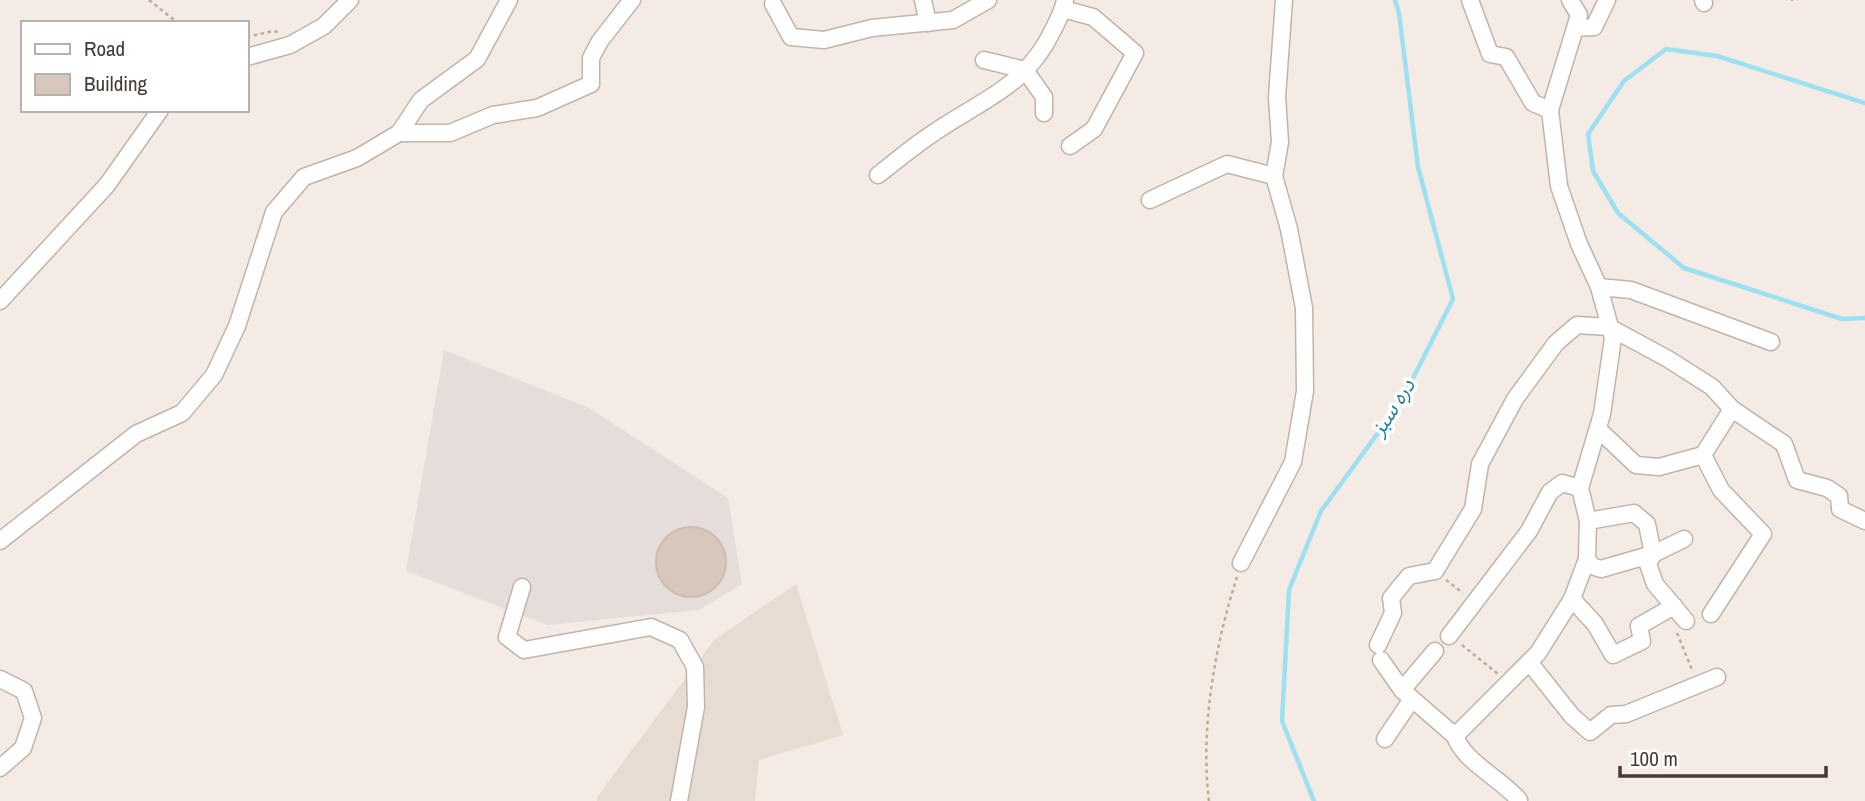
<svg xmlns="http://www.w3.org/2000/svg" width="1865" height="801" viewBox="0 0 1865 801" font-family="'Archivo Narrow','Noto Sans Arabic',sans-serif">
  <rect width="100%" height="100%" fill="#f3ebe4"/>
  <polygon fill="#e7dcd2" points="796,584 843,735 759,760 755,801 597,801 597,797 714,640"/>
  <polygon fill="#e5ddd9" points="444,350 589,408 728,498 742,584 699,610 548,625 406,571"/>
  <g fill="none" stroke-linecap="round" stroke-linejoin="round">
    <g stroke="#9de0f2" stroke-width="4.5">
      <polyline points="1865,103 1717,56 1666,49 1624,81 1588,134 1593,171 1618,213 1684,268 1842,319 1865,318"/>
      <polyline points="1314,801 1282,721 1289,590 1321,511 1402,400 1453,299 1418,167 1399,13 1395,0"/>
    </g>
  </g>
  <circle fill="#d8c7bc" stroke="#d0bbac" stroke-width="2" cx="691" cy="562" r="35"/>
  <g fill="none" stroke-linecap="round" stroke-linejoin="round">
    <g stroke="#c1b4a9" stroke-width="19">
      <g id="minor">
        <polyline points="923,0 928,23"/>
        <polyline points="1470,0 1490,54 1506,57 1533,103 1550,110"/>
        <polyline points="1703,0 1704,3"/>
        <polyline points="773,4 791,37 824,40 872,28 953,20 988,0"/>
        <polyline points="1063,9 1093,17 1135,53 1094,129 1070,146"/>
        <polyline points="1576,28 1594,27 1607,0"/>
        <polyline points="247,57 290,45 324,26 350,0"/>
        <polyline points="984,60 1025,70 1044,97 1044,113"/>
        <polyline points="399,133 421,100 477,59 509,0"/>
        <path d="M878 175C895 162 911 148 929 136 978 101 1025 89 1053 30 1058 20 1063 11 1065 0"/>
        <polyline points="1150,200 1227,164 1274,176"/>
        <polyline points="1599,287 1631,290 1771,342"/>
        <polyline points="0,301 107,185 160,110"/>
        <polyline points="1732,409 1784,444 1797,480 1827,488 1839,496 1840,509 1865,521"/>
        <polyline points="1598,429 1636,465 1659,467 1703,455"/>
        <polyline points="1588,521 1634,513 1647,524 1653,554 1684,539"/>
        <polyline points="0,541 136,434 182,413 214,375 237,326 274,212 304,177 357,158 399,133 450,133 493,115 537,108 591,84 591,58 600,41 632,0"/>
        <polyline points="1653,554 1648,564 1655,584 1686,621"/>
        <polyline points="1587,559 1592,566 1601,569 1653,554"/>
        <polyline points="1241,563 1293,462 1305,391 1304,308 1289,229 1274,176 1280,142 1277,97 1284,0"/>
        <polyline points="522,587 507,637 524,650 651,627 680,640 695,667 696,707 679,801"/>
        <polyline points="1572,599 1595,624 1613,655 1642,641 1639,626 1674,606"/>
        <polyline points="1449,636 1529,531 1550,492 1562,483 1580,488"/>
        <polyline points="1378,645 1393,613 1391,598 1409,576 1435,571 1473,509 1480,464 1515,399 1556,343 1577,325 1609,327 1668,359 1712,387 1732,409 1703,455 1721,490 1763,534 1711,614"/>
        <path d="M1435 651 1402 690 1455 736C1463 761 1501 779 1519 800"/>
        <polyline points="1381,660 1402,690"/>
        <polyline points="1529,662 1572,716 1590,732 1611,715 1626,714 1717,677"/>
        <polyline points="0,679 24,691 33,718 23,748 0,768"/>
        <polyline points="1455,736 1538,653 1572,599 1587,559 1588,521 1580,488 1602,414 1613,338 1599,287 1579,244 1559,186 1550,110 1579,15 1570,0"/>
        <polyline points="1385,739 1412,699"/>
      </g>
    </g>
    <g stroke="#c1aa97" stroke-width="2.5" stroke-dasharray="3.5 3.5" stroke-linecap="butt">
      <polyline points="149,0 178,23"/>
      <polyline points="1792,1 1792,0"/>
      <polyline points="247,37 273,31 278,32"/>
      <polyline points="1446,580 1463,593"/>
      <polyline points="1677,633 1693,672"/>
      <polyline points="1462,645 1498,674"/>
      <path d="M1209 801C1200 729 1215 645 1237 577"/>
    </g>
    <use href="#minor" stroke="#fff" stroke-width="16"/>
  </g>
  <g text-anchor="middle" stroke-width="7" stroke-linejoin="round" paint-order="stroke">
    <g font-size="21" font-style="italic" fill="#26809c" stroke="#fff">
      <text transform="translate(1393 407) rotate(-57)" y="7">دره سبز</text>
    </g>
  </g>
  <rect x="21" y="21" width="228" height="91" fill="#ffffff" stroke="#b5b1ae" stroke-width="2"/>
  <rect x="35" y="44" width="35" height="10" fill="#ffffff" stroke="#b5b1ae" stroke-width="2"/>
  <text x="84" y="56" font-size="21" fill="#453b34">Road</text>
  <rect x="35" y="74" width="35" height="21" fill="#d8c7bc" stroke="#b5b1ae" stroke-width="2"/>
  <text x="84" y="91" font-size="21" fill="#453b34">Building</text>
  <path d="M1620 766v10h206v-10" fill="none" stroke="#453b34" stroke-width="3.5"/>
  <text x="1630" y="766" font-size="21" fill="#453b34" stroke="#ffffff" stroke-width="5" paint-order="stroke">100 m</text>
</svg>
